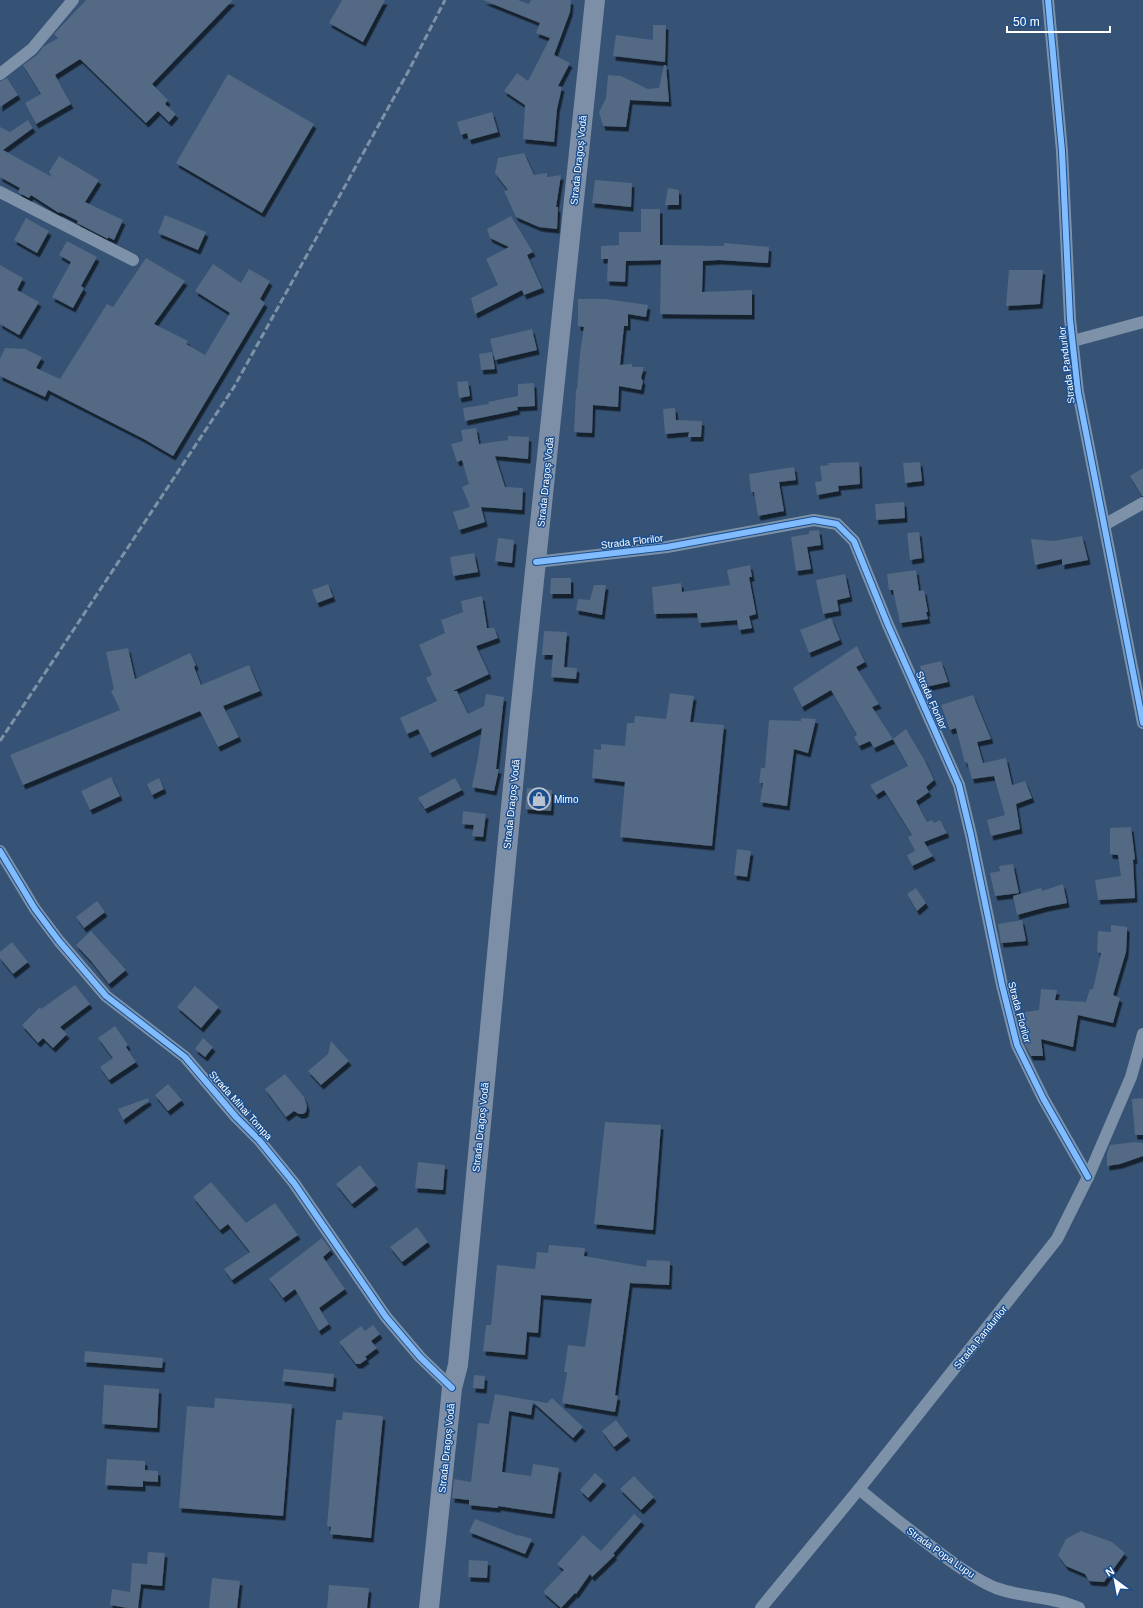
<svg xmlns="http://www.w3.org/2000/svg" width="1143" height="1608" viewBox="0 0 1143 1608" font-family="Arial,sans-serif">
  <defs>
    <filter id="shadow"><feDropShadow dx="2.5" dy="4.5" stdDeviation="0" flood-color="#0009"/></filter>
  </defs>
  <rect width="100%" height="100%" fill="#365274"/>
  <g fill="#526984" filter="url(#shadow)">
    <polygon points="86,0 233,0 152,84 168,100 165,104 176,114 169,122 158,111 146,123 80,59 55,75 71,104 36,124 25,103 41,94 23,65 37,55 43,47 58,38 54,34"/>
    <polygon points="342,0 385,0 363,42 329,23"/>
    <polygon points="483,0 518,0 529,4 531,0 571,0 570,12 554,55 570,63 558,86 562,87 557,109 554,142 523,139 525,105 504,91 517,73 528,81 550,38 536,33 540,23"/>
    <polygon points="653,25 666,25 665,62 613,56 616,35 653,40"/>
    <polygon points="664,65 666,65 669,102 630,100 626,127 603,126 599,112 606,98 608,75 621,76 648,89 659,88"/>
    <polygon points="228,74 314,124 262,213 176,163"/>
    <polygon points="7,78 18,95 0,107 0,81"/>
    <polygon points="492,112 498,132 469,140 467,133 461,135 457,122"/>
    <polygon points="28,120 33,128 3,150 52,177 49,172 59,156 99,180 85,202 123,220 114,240 108,237 108,239 77,223 78,221 60,212 59,213 31,195 29,198 19,193 18,192 20,188 0,177 0,127 10,132"/>
    <polygon points="524,153 534,175 547,173 547,177 561,175 556,207 558,207 557,229 539,227 516,217 504,191 508,190 495,173 498,158"/>
    <polygon points="595,180 632,183 631,207 592,203"/>
    <polygon points="668,188 679,190 679,205 665,205"/>
    <polygon points="641,209 660,209 660,245 724,246 724,243 769,247 768,263 719,260 703,261 702,292 752,290 752,315 660,314 661,260 626,261 625,282 607,281 608,259 601,259 601,246 619,245 619,232 641,232"/>
    <polygon points="165,215 206,232 198,250 158,233"/>
    <polygon points="511,216 533,252 527,255 542,288 524,295 522,290 475,314 471,298 498,285 486,259 509,247 490,238 487,229"/>
    <polygon points="26,218 49,231 37,253 14,240"/>
    <polygon points="67,241 97,257 81,286 84,288 73,308 52,297 71,262 59,255"/>
    <polygon points="146,258 185,281 154,324 188,341 186,344 205,355 230,313 195,291 213,264 241,283 249,269 270,281 260,299 265,303 173,456 144,439 48,390 45,397 0,376 0,359 5,348 25,349 42,357 36,368 60,379 107,304 113,307"/>
    <polygon points="0,265 23,278 17,290 39,302 19,335 0,324"/>
    <polygon points="1009,270 1043,270 1040,304 1006,306"/>
    <polygon points="578,299 606,299 648,305 646,317 628,314 628,326 624,326 620,365 632,364 632,367 644,367 641,378 643,381 641,390 619,386 618,407 593,405 592,433 574,432 576,389 577,389 580,353 584,327 578,326"/>
    <polygon points="532,329 537,350 495,360 490,339"/>
    <polygon points="492,352 495,369 481,370 479,354"/>
    <polygon points="468,381 470,396 459,398 457,382"/>
    <polygon points="534,383 535,406 517,407 518,410 465,421 463,408 489,404 488,402 518,396 518,384"/>
    <polygon points="675,408 676,420 702,421 701,437 688,437 689,432 665,434 663,409"/>
    <polygon points="476,428 479,444 508,440 508,436 529,437 528,459 495,456 505,487 523,488 522,510 481,507 485,522 459,530 453,512 470,507 462,487 469,484 462,460 457,462 451,444 463,441 461,430"/>
    <polygon points="859,462 860,484 838,486 839,491 817,495 815,482 822,481 820,466 829,465 828,463"/>
    <polygon points="920,462 922,481 905,483 903,463"/>
    <polygon points="794,467 796,480 779,482 784,511 758,516 754,492 751,492 749,474"/>
    <polygon points="1143,468 1143,496 1142,496 1130,476"/>
    <polygon points="904,502 905,518 876,520 875,504"/>
    <polygon points="819,530 821,545 807,547 811,569 796,571 791,537 809,534 809,531"/>
    <polygon points="919,532 922,558 910,560 907,533"/>
    <polygon points="1082,536 1088,560 1062,565 1062,559 1035,565 1031,539 1054,541"/>
    <polygon points="498,538 514,540 512,563 495,561"/>
    <polygon points="474,553 478,572 453,576 450,557"/>
    <polygon points="750,565 752,577 749,577 756,614 749,616 752,628 739,630 737,620 699,623 697,613 654,614 652,587 681,583 682,592 730,585 727,570"/>
    <polygon points="916,570 919,591 924,590 928,612 926,612 928,619 900,623 893,590 889,590 887,574"/>
    <polygon points="845,574 850,597 837,600 839,611 823,614 816,580"/>
    <polygon points="551,578 571,578 571,594 550,594"/>
    <polygon points="328,584 333,597 317,603 312,590"/>
    <polygon points="594,585 606,585 602,615 576,610 578,599 590,600"/>
    <polygon points="482,596 487,628 494,628 498,638 476,646 489,674 453,691 457,691 468,714 484,706 486,694 504,697 496,769 499,769 494,791 472,787 478,757 482,728 430,753 418,729 407,734 400,718 437,701 426,678 432,675 419,645 445,633 441,620 463,612 461,601"/>
    <polygon points="831,618 840,640 809,653 800,630"/>
    <polygon points="544,631 567,632 564,667 577,668 576,679 551,677 553,655 542,655"/>
    <polygon points="857,646 865,662 856,667 879,704 872,707 893,739 874,748 870,741 859,746 854,737 857,735 831,690 802,707 793,688"/>
    <polygon points="128,648 135,679 190,653 196,665 194,667 201,685 249,665 260,691 223,706 239,737 218,747 200,711 23,785 10,755 120,710 111,691 114,689 106,652"/>
    <polygon points="941,661 948,682 926,687 920,666"/>
    <polygon points="670,693 694,696 690,722 724,725 712,846 620,837 625,782 592,778 594,749 601,750 601,744 625,746 627,723 634,723 635,716 666,719"/>
    <polygon points="973,695 991,739 977,742 983,763 1006,758 1012,785 1025,781 1032,798 1016,804 1020,829 991,836 987,820 1005,815 994,776 972,779 967,762 965,763 956,728 950,730 941,705"/>
    <polygon points="801,718 816,719 808,753 794,749 787,806 760,802 763,783 759,783 761,768 765,768 769,720 801,721"/>
    <polygon points="906,729 924,759 934,780 926,787 929,792 916,801 927,822 932,820 934,823 940,820 947,833 924,842 933,856 912,866 907,855 915,851 908,837 912,835 884,790 876,795 870,785 908,766 893,739"/>
    <polygon points="111,777 120,796 90,810 81,791"/>
    <polygon points="159,778 164,789 152,795 147,784"/>
    <polygon points="455,778 462,790 425,809 418,798"/>
    <polygon points="527,788 552,790 551,811 525,809"/>
    <polygon points="463,811 486,814 483,837 472,836 474,825 462,824"/>
    <polygon points="1131,827 1135,859 1133,860 1135,898 1098,900 1095,880 1121,876 1118,855 1110,854 1110,828"/>
    <polygon points="737,849 751,851 747,877 734,875"/>
    <polygon points="1013,864 1019,893 995,896 990,873 1000,871 999,866"/>
    <polygon points="1063,884 1067,903 1046,907 1017,915 1013,896 1041,888 1042,891"/>
    <polygon points="916,888 926,903 917,911 907,894"/>
    <polygon points="97,901 105,912 84,928 76,917"/>
    <polygon points="1022,920 1026,941 1001,943 998,924"/>
    <polygon points="1111,925 1127,927 1127,934 1126,952 1113,995 1120,998 1113,1023 1078,1015 1073,1047 1041,1039 1043,1056 1031,1056 1025,1045 1024,1034 1022,1035 1018,1013 1039,1010 1041,989 1057,990 1055,1000 1086,1002 1090,989 1093,989 1101,953 1097,952 1098,931 1111,932"/>
    <polygon points="91,931 126,970 109,984 91,961 76,945"/>
    <polygon points="12,942 28,962 13,974 0,958 0,952"/>
    <polygon points="75,985 90,1004 60,1027 67,1034 53,1048 43,1038 38,1043 22,1025 40,1007 41,1009"/>
    <polygon points="195,986 219,1007 201,1028 177,1007"/>
    <polygon points="115,1026 128,1045 126,1047 136,1062 109,1080 100,1067 113,1058 98,1038"/>
    <polygon points="203,1038 213,1047 205,1057 195,1049"/>
    <polygon points="331,1041 349,1061 321,1085 308,1071 328,1054"/>
    <polygon points="285,1074 304,1097 307,1106 306,1112 303,1114 299,1114 294,1111 286,1117 265,1089"/>
    <polygon points="168,1084 182,1100 168,1111 155,1095"/>
    <polygon points="148,1098 149,1101 123,1120 118,1109"/>
    <polygon points="1143,1098 1143,1135 1135,1135 1132,1099"/>
    <polygon points="605,1122 661,1125 653,1230 594,1224"/>
    <polygon points="1135,1142 1143,1143 1143,1156 1120,1164 1107,1166 1107,1153 1110,1145"/>
    <polygon points="418,1162 445,1165 443,1190 415,1188"/>
    <polygon points="360,1165 376,1185 352,1204 336,1184"/>
    <polygon points="211,1182 246,1223 275,1203 298,1235 232,1280 224,1269 250,1252 228,1224 220,1230 193,1197"/>
    <polygon points="417,1227 428,1242 402,1262 390,1247"/>
    <polygon points="322,1238 331,1250 323,1257 345,1289 319,1308 329,1324 319,1331 295,1289 283,1298 269,1279"/>
    <polygon points="549,1245 585,1248 584,1256 646,1267 647,1260 670,1261 669,1285 630,1283 615,1395 618,1396 615,1412 562,1403 567,1372 564,1372 568,1345 585,1347 592,1299 541,1295 538,1333 527,1332 525,1355 483,1351 486,1325 491,1325 497,1265 535,1269 537,1252 548,1253"/>
    <polygon points="373,1325 380,1334 371,1341 377,1348 365,1357 367,1359 360,1364 356,1364 339,1342 361,1326 365,1331"/>
    <polygon points="85,1351 163,1358 162,1368 84,1362"/>
    <polygon points="284,1369 334,1374 333,1387 282,1381"/>
    <polygon points="474,1375 485,1376 484,1389 473,1388"/>
    <polygon points="104,1385 159,1389 157,1428 102,1424"/>
    <polygon points="495,1394 547,1403 552,1398 583,1427 573,1438 533,1402 531,1415 509,1411 502,1472 531,1476 533,1464 559,1468 552,1514 498,1506 498,1508 469,1505 469,1500 452,1498 454,1479 471,1482 478,1423 489,1424"/>
    <polygon points="215,1398 292,1404 283,1516 179,1508 187,1406 214,1408"/>
    <polygon points="343,1412 383,1416 371,1538 330,1534 331,1527 327,1526 336,1420 342,1420"/>
    <polygon points="616,1420 628,1436 614,1447 602,1431"/>
    <polygon points="107,1459 145,1461 145,1470 158,1471 158,1482 143,1481 143,1487 105,1485"/>
    <polygon points="595,1473 604,1481 588,1498 580,1490"/>
    <polygon points="634,1476 654,1497 641,1510 620,1489"/>
    <polygon points="634,1514 642,1521 613,1554 615,1555 592,1577 590,1574 576,1594 575,1593 561,1608 543,1592 564,1570 557,1564 583,1535 601,1551"/>
    <polygon points="475,1519 519,1536 519,1535 532,1539 525,1554 469,1532"/>
    <polygon points="1081,1531 1112,1542 1125,1553 1104,1582 1089,1581 1085,1574 1066,1566 1058,1555 1066,1539"/>
    <polygon points="148,1552 165,1553 162,1586 141,1584 138,1608 128,1608 110,1605 112,1589 130,1592 132,1563 147,1564"/>
    <polygon points="469,1560 488,1561 487,1578 468,1577"/>
    <polygon points="212,1578 240,1581 237,1608 209,1608"/>
    <polygon points="329,1585 369,1588 367,1608 327,1608"/>
  </g>
  <g fill="none" stroke-linecap="round" stroke-linejoin="round">
    <g stroke="#7d92a8" stroke-width="12">
      <polyline points="1048,0 1062,151 1070,319 1078,392 1143,723"/>
      <polyline points="0,74 32,49 73,0"/>
      <polyline points="0,192 133,260"/>
      <polyline points="1073,341 1143,322"/>
      <polyline points="1104,525 1143,503"/>
      <polyline points="536,562 667,547 814,520 837,524 854,541 888,625 959,785 971,835 1002,985 1017,1045 1043,1098 1088,1177"/>
      <polyline points="0,851 35,909 59,941 106,996 185,1057 236,1117 259,1140 294,1183 386,1317 420,1357 452,1388"/>
      <path d="M859 1489C885 1511 912 1532 940 1553 957 1566 976 1580 996 1588 1023 1598 1053 1596 1079 1608"/>
      <polyline points="761,1608 859,1489 1057,1239 1088,1177 1131,1077 1143,1034"/>
    </g>
    <polyline stroke="#7d8ea7" stroke-width="20" points="429,1608 452,1388 458,1365 519,723 595,0"/>
    <polyline stroke="#7e92a7" stroke-width="3" stroke-dasharray="7 3" stroke-linecap="butt" points="0,741 234,387 408,72 445,0"/>
    <g stroke="#1b4f8f" stroke-width="8">
      <g id="cycleway">
        <polyline points="1048,0 1062,151 1070,319 1078,392 1143,723"/>
        <polyline points="536,562 667,547 814,520 837,524 854,541 888,625 959,785 971,835 1002,985 1017,1045 1043,1098 1088,1177"/>
        <polyline points="0,851 35,909 59,941 106,996 185,1057 236,1117 259,1140 294,1183 386,1317 420,1357 452,1388"/>
      </g>
    </g>
    <use href="#cycleway" stroke="#80bcff" stroke-width="6"/>
  </g>
  <defs>
    <g id="shop-ring" transform="scale(1.15)"><circle r="9.5" fill="#1b4f8f" stroke="#b9c2ce" stroke-width="1.5"/><path d="M-5-2.5h2.3a2.7 3.5 0 0 1 5.4 0H5L5.5 6h-11ZM-1.5-2.5h3a1.5 2.3 0 0 0-3 0Z" fill="#b9c2ce"/></g>
  </defs>
  <g fill-rule="evenodd">
    <use href="#shop-ring" x="539" y="799"/>
  </g>
  <g text-anchor="middle" stroke-width="3" stroke-linejoin="round" paint-order="stroke">
    <g font-size="10" fill="#fff" stroke="#1b4f8f">
      <text transform="translate(578 160) rotate(-84)" y="4">Strada Dragoș Vodă</text>
      <text transform="translate(1066 365) rotate(-97)" y="4">Strada Pandurilor</text>
      <text transform="translate(545 482) rotate(-84)" y="4">Strada Dragoș Vodă</text>
      <text transform="translate(632 541) rotate(-7)" y="4">Strada Florilor</text>
      <text transform="translate(932 700) rotate(66)" y="4">Strada Florilor</text>
      <text transform="translate(511 804) rotate(-84)" y="4">Strada Dragoș Vodă</text>
      <text transform="translate(1020 1012) rotate(75)" y="4">Strada Florilor</text>
      <text transform="translate(241 1105) rotate(48)" y="4">Strada Mihai Tompa</text>
      <text transform="translate(480 1127) rotate(-84)" y="4">Strada Dragoș Vodă</text>
      <text transform="translate(980 1337) rotate(-51)" y="4">Strada Pandurilor</text>
      <text transform="translate(446 1448) rotate(-84)" y="4">Strada Dragoș Vodă</text>
      <text transform="translate(941 1552) rotate(35)" y="4">Strada Popa Lupu</text>
    </g>
    <g font-size="10" fill="#fff" stroke="#1b4f8f" text-anchor="start">
      <text x="554" y="803">Mimo</text>
    </g>
  </g>
  <g transform="translate(1115 1580) rotate(328)" stroke="#1b4f8f" stroke-width="3" paint-order="stroke">
  <path d="M0-3L7 15L0 10L-7 15Z" fill="#ffffff"/>
  <text y="-6" font-size="11" font-weight="bold" text-anchor="middle" fill="#ffffff">N</text>
  </g>
  <path d="M1007 26v6h103v-6" fill="none" stroke="#ffffff" stroke-width="2"/>
  <text x="1013" y="26" font-size="12" fill="#ffffff" stroke="#1b4f8f" stroke-width="3" paint-order="stroke">50 m</text>
</svg>
